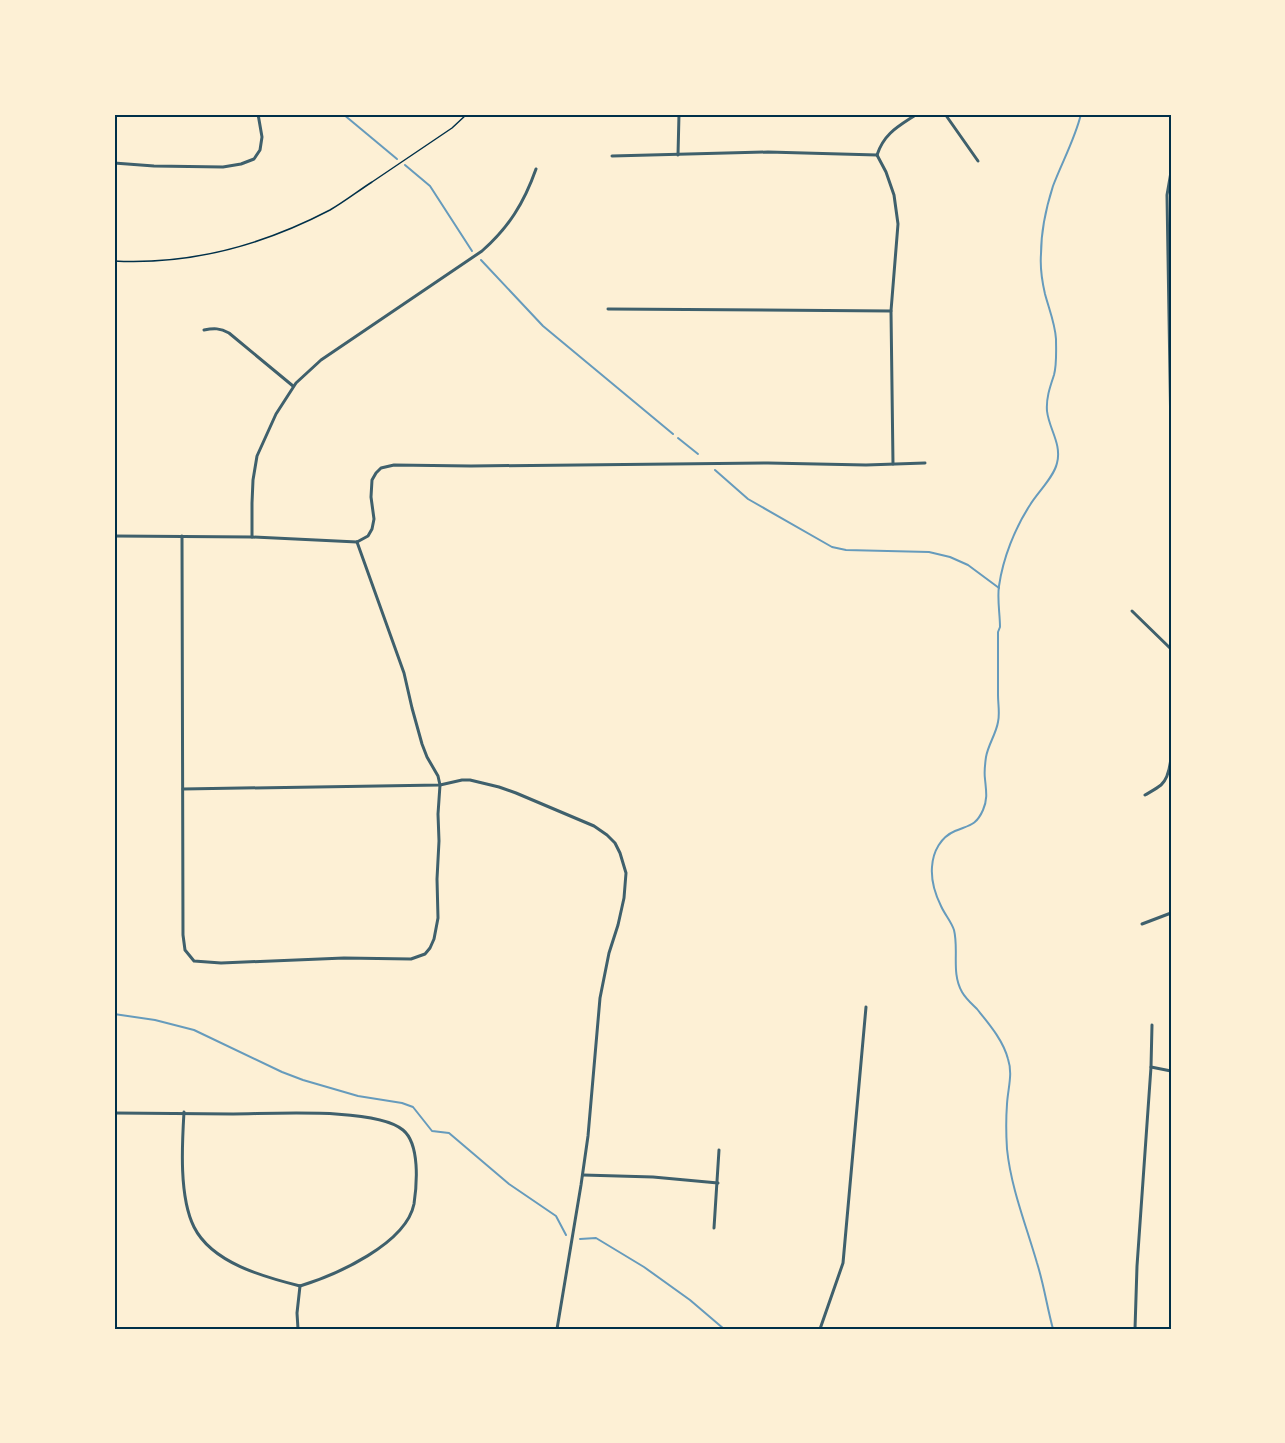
<svg xmlns="http://www.w3.org/2000/svg" width="1285" height="1443" viewBox="0 0 1285 1443" font-family="'Libre Baskerville',serif">
  <rect width="100%" height="100%" fill="#fdf0d5"/>
  <g fill="none" stroke-linecap="round" stroke-linejoin="round">
    <g stroke="#669bbc" stroke-width="2">
      <polyline points="343,114 397,159"/>
      <polyline points="405,165 430,186 472,251"/>
      <polyline points="481,260 543,326 673,434"/>
      <polyline points="678,438 698,454"/>
      <polyline points="715,470 748,499 832,547 846,550 929,552 950,557 968,565 999,588"/>
      <polyline points="114,1014 155,1020 194,1030 282,1072 303,1080 358,1096 402,1103 413,1107 432,1131 449,1133 509,1184 556,1216 566,1235"/>
      <polyline points="580,1239 596,1238 644,1267 690,1300 724,1329"/>
      <path d="M1053 1329C1047 1307 1044 1285 1037 1263 1026 1225 1011 1188 1007 1149 1006 1134 1006 1118 1007 1104 1008 1088 1013 1074 1008 1059 1003 1040 989 1024 977 1009 972 1004 966 999 962 992 951 973 959 950 954 930 951 921 945 915 941 906 935 894 931 880 932 867 933 851 941 837 955 831 969 825 976 826 983 810 988 799 986 790 985 779 984 772 985 764 986 757 988 745 996 734 998 722 1000 714 998 704 998 695 998 674 998 653 998 632L1000 627C1000 614 997 599 999 586 1003 558 1015 528 1030 505 1038 492 1054 477 1057 463 1062 444 1049 429 1047 411 1046 398 1050 387 1054 375 1057 364 1056 350 1056 339 1055 323 1049 309 1045 294 1042 281 1040 267 1041 254 1041 231 1046 208 1053 186 1062 162 1075 139 1081 114"/>
    </g>
    <path stroke="#003049" stroke-width="1.5" d="M114 261C190 265 263 245 330 210 344 202 358 191 372 182 399 164 425 146 452 128L467 114"/>
    <g stroke="#3f606c" stroke-width="3">
      <polyline points="945,114 978,161"/>
      <polyline points="678,155 679,114"/>
      <polyline points="877,155 886,172 894,195 898,224 891,311 893,464"/>
      <path d="M877 155C884 133 899 126 917 114"/>
      <polyline points="612,156 768,152 877,155"/>
      <polyline points="114,163 154,166 223,167 241,164 254,159 260,150 262,137 258,114"/>
      <polyline points="1171,172 1167,195 1171,436"/>
      <polyline points="608,309 891,311"/>
      <path d="M204 330C214 328 220 328 229 333L293 386"/>
      <polyline points="114,536 252,537 357,542"/>
      <polyline points="182,536 183,935 185,950 194,961 221,963 344,958 411,959 425,954 430,948 434,939 438,918 437,879 439,841 438,814 440,785 438,776 427,757 422,744 412,708 404,673 357,542"/>
      <path d="M252 537V503L253 480 257 456 276 414 296 383 321 360 482 251C509 227 524 203 536 169"/>
      <polyline points="357,542 368,536 372,529 374,519 371,497 372,480 376,473 381,468 394,465 471,466 768,463 866,465 925,463"/>
      <polyline points="1132,611 1171,649"/>
      <polyline points="183,789 440,785 462,780 470,780 499,787 516,793 594,826 607,835 615,843 620,853 626,873 624,898 618,925 609,953 600,998 588,1136 581,1185 557,1329"/>
      <path d="M1145 795C1150 792 1156 789 1161 785 1176 772 1171 726 1171 707"/>
      <polyline points="1142,924 1171,913"/>
      <polyline points="1151,1067 1171,1071"/>
      <path d="M184 1112C182 1145 179 1197 194 1227 212 1263 264 1277 300 1286"/>
      <path d="M114 1113C154 1113 193 1114 233 1114 271 1114 376 1107 403 1130 420 1144 417 1184 414 1204 406 1244 336 1275 300 1286"/>
      <polyline points="583,1175 653,1177 718,1183"/>
      <polyline points="714,1228 719,1150"/>
      <polyline points="298,1329 297,1313 300,1286"/>
      <polyline points="820,1329 843,1263 866,1007"/>
      <polyline points="1135,1329 1137,1266 1151,1067 1152,1025"/>
    </g>
  </g>
  <rect width="1285" height="1443" fill="none" stroke="#fdf0d5" stroke-width="231"/>
  <rect x="116" y="116" width="1054" height="1212" fill="none" stroke="#003049" stroke-width="2"/>
</svg>
